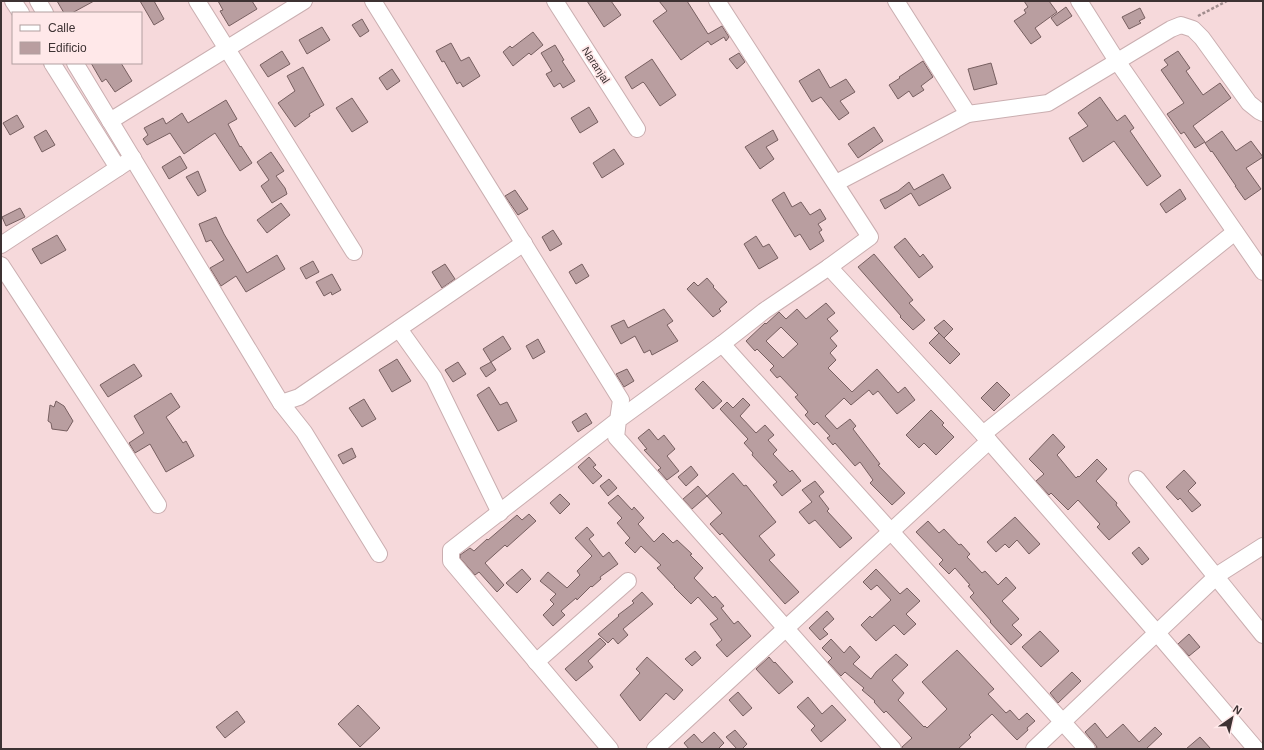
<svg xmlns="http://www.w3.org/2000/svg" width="1264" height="750" viewBox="0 0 1264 750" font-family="Arial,sans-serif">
  <rect width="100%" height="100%" fill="#f6d9db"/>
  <g fill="#b99ea0" stroke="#775f60" fill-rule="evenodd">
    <polygon points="57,1 94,1 72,13 64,13"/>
    <polygon points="140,1 154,1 164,19 154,25"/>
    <polygon points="218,1 252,1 257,9 229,26 220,11 223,10"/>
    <polygon points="587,1 611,1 621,15 604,27"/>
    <polygon points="659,1 687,1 708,34 722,26 729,37 726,41 724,37 711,45 708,41 681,60 653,21 667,11"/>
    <polygon points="1024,1 1049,1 1057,12 1035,28 1041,37 1031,44 1014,21 1026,13 1024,10 1028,7"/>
    <polygon points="1066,7 1072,16 1057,26 1051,18"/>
    <polygon points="1140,8 1145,18 1139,21 1141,23 1129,29 1122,17"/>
    <polygon points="362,19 369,31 360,37 352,25"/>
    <polygon points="322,27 330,40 307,54 299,40"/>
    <polygon points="533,32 543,45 531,55 529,53 513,66 503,52 510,46 512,48"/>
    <polygon points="451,43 461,61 469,57 480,76 463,87 460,82 457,84 444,61 442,62 436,51"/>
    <polygon points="555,45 564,60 562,61 575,81 563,88 560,83 554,87 546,74 552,71 541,53"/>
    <polygon points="282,51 290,64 268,77 260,65"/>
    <polygon points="1178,51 1190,68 1186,71 1203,95 1220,83 1231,98 1193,126 1205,142 1195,148 1184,132 1181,134 1167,114 1184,103 1161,70 1168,65 1164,60"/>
    <polygon points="739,53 745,62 737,69 729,59"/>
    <polygon points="652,59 676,95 660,106 645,84 643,82 632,89 625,77"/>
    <polygon points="923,61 933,77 921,86 924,90 913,97 909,91 898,99 889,85 900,78 899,77"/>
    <polygon points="91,63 121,63 132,81 115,92 106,79 102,82"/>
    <polygon points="991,63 997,84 974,90 968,69"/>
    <polygon points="303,67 324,105 309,114 310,116 295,127 278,103 295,91 287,76"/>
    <polygon points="392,69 400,81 387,90 379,78"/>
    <polygon points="819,69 830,88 846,79 855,92 840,101 849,113 839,120 821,97 812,102 799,81"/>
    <polygon points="1100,97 1117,121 1125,115 1134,128 1130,131 1161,176 1147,186 1114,141 1083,162 1069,138 1088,126 1078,113"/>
    <polygon points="352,98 368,122 352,132 336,108"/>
    <polygon points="226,100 237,119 228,124 240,147 241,146 252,163 240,171 215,133 184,154 170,133 147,145 143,139 148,135 144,128 163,118 166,124 182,113 188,123"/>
    <polygon points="589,107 598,122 580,133 571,118"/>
    <polygon points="17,115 24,127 10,135 3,123"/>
    <polygon points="874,127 883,141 858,158 848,144"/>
    <polygon points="46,130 55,145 42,152 34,137"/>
    <polygon points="773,130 778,140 766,147 774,159 760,169 745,147"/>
    <polygon points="1222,131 1236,151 1251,141 1263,157 1246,168 1261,189 1245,200 1235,186 1236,186 1212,151 1211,152 1205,143"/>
    <polygon points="614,149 624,164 602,178 593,163"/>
    <polygon points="271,152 284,171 276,176 285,188 287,194 272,203 261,186 269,180 257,162"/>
    <polygon points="180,156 187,168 169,179 162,167"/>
    <polygon points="198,171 206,191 198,196 186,177"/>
    <polygon points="943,174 951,188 919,206 911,193 885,209 880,200 898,191 909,182 914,190"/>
    <polygon points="1180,189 1186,199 1166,213 1160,204"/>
    <polygon points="515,190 528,209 518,215 505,196"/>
    <polygon points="784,192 792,207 801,202 810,215 820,209 826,219 818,224 822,230 819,232 824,241 810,250 800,234 795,237 772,200"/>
    <polygon points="281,203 290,215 267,233 257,220"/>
    <polygon points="20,208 25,217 6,226 2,217"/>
    <polygon points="216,217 224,234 247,273 277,255 285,269 246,292 236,276 221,286 210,268 224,260 211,240 206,242 199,224"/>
    <polygon points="553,230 562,244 550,251 542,237"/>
    <polygon points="57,235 66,250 41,264 32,249"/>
    <polygon points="756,236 763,247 769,244 778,258 759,269 744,244"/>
    <polygon points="905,238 920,257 923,254 933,267 919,278 894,247"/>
    <polygon points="874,254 913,300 909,303 925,320 913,330 900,317 901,316 858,267"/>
    <polygon points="313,261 319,272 306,279 300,268"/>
    <polygon points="445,264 455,279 442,288 432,272"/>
    <polygon points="582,264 589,276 576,284 569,272"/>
    <polygon points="332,274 341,290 332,295 331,292 324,296 316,282"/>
    <polygon points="707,278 714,286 713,287 727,302 719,309 721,311 713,317 687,289 694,282 698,286"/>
    <path d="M826 303 835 313 827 319 838 331 830 338 837 346 830 353 836 360 828 368 852 392 877 369 898 393 905 387 915 400 897 414 878 391 873 395 869 390 851 405 844 398 825 416 837 429 850 419 856 426 853 429 880 464 878 465 905 493 892 505 870 483 873 480 860 462 855 466 835 443 833 445 827 438 830 436 817 422 814 425 812 423 805 415 808 412 795 397 798 395 780 376 777 378 770 370 774 366 757 349 755 351 746 341 765 323 766 324 779 312 786 319 797 309 806 319ZM781 327 798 344 783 358 766 341Z"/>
    <polygon points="664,309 673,321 667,325 678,341 652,355 650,350 644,353 635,336 621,344 611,326 624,320 628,328"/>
    <polygon points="944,320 953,329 944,338 934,328"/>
    <polygon points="939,333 960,354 950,364 929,343"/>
    <polygon points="503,336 511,349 491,362 496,370 486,377 480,368 491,362 483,349"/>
    <polygon points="538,339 545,352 533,359 526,346"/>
    <polygon points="397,359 411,381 392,392 379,370"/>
    <polygon points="458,362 466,374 453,382 445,370"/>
    <polygon points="134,364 142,376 108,397 100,385"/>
    <polygon points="627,369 634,381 624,387 616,374"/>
    <polygon points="703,381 722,401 713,409 695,389"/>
    <polygon points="997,382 1010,395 994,411 981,398"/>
    <polygon points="489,387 500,405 507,402 517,421 498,431 477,395"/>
    <polygon points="171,393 180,407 166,417 183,443 186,441 194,456 166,472 150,444 135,453 129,443 144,433 134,416"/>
    <polygon points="743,398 750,405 740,416 756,433 765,425 774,435 768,440 777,450 773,454 790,472 792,470 801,481 782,496 773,485 777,482 752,455 753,453 744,443 748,439 720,409 727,402 733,408"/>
    <polygon points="364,399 376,419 362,427 349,408"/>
    <polygon points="56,401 64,406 73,421 67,431 52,429 51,423 48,421 50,405 54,407"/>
    <polygon points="931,410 944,423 942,425 954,437 936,455 924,443 919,448 906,435"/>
    <polygon points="586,413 592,423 578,432 572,422"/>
    <polygon points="649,429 658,440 664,435 675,449 667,456 679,471 667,480 658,470 661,468 644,450 647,449 638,438"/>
    <polygon points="1053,434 1065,447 1057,455 1076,478 1078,476 1079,477 1097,459 1107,469 1096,481 1117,503 1116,505 1130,522 1109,540 1097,527 1100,524 1078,500 1068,510 1051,493 1049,495 1036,481 1044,474 1029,459"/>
    <polygon points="352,448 356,457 343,464 338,455"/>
    <polygon points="589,457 596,465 593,467 602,476 593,484 578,467"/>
    <polygon points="691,466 698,475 686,486 678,477"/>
    <polygon points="1184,470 1196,483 1188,491 1201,505 1192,512 1180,498 1178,500 1166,487"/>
    <polygon points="733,473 744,486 746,485 776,522 759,536 775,555 769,560 799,592 785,604 722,533 720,535 710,524 722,513 707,496"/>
    <polygon points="609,479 617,488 608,496 600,486"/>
    <polygon points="815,481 824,492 819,496 829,509 827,511 852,538 840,548 815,520 809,524 799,512 812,502 802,490"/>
    <polygon points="698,486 707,496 692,509 683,499"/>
    <polygon points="560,494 570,504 560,514 550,503"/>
    <polygon points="618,495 632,510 634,507 644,518 638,524 654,542 663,533 673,543 677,540 692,554 690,555 703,568 694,578 713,598 715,596 724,606 721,608 734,624 738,621 751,636 727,657 716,645 722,640 710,624 718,619 698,597 691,604 674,587 675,587 657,568 661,565 641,546 635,553 625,543 630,538 617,523 622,518 608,503"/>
    <polygon points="529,514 536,521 507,547 505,545 485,563 504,585 497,592 479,572 475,575 460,558 460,555 470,548 474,551 487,539 488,540 517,515 522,520"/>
    <polygon points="1015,517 1040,544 1029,554 1017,540 1009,548 1005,544 996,552 987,542"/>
    <polygon points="928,521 939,533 944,529 959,545 961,544 970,554 967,557 982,573 985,571 998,585 1006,577 1016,588 1002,601 1019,619 1012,625 1022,635 1011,645 990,622 991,621 970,597 974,593 968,586 970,585 955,568 949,574 939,564 943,560 916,532"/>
    <polygon points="587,527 594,535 589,539 603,557 609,552 618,564 600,577 601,579 592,587 591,586 577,600 576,598 561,611 565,615 553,626 543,615 554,604 550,600 556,594 540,581 548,572 567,588 580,575 577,571 592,556 575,538"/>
    <polygon points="1139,547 1149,559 1142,565 1132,553"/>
    <polygon points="522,569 531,579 517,593 506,583"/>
    <polygon points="876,569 900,594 907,588 920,601 906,614 916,624 904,635 894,625 876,641 861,625 870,616 872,618 891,600 877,585 871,590 863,582"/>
    <polygon points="642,592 653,604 623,629 628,635 618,644 613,638 608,643 598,634 619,616 618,615 634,603 632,601"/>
    <polygon points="827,611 834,619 823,629 828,634 820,640 809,628"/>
    <polygon points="1040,631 1059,651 1041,667 1022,647"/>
    <polygon points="1189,634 1200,647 1189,656 1178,644"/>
    <polygon points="600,638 606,644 588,661 593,667 576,681 565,669"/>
    <polygon points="831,639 844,653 850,646 860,657 853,664 871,679 876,672 896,654 908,665 892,680 904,693 898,700 924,727 925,726 927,728 947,709 922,682 957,650 994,689 988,694 1006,713 1010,710 1019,720 1027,713 1035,721 1027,728 1028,730 1017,740 992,714 969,735 971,737 958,749 902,749 902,747 912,738 886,711 884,713 874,702 875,701 862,690 864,688 845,672 841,676 828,662 832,658 822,648"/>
    <polygon points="695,651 701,658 692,666 685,659"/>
    <polygon points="647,657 683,690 674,700 666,693 640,721 620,695 640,673 636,669"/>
    <polygon points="769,657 774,663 775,662 793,682 779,694 756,669"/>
    <polygon points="1072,672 1081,681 1058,703 1050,693"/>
    <polygon points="738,692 752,708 743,716 729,700"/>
    <polygon points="808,697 822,714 832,705 846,720 821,742 811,730 815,726 797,707"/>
    <polygon points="358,705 380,728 360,747 338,724"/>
    <polygon points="237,711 245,722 225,738 216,727"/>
    <polygon points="1095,723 1107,738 1123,724 1139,742 1155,727 1162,734 1146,749 1096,749 1097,747 1094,743 1085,732"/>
    <polygon points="735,730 747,744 742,749 737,749 726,737"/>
    <polygon points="714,732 724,743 718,749 689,749 684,743 694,734 702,743"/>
    <polygon points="1200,737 1211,749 1186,749"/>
  </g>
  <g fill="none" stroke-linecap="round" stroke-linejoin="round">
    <g stroke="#caaeb0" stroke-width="18">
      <g id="minor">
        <polyline points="13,1 21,13"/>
        <polyline points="38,1 45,13"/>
        <polyline points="197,1 354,252"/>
        <polyline points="373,1 621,400 618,420 451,550 451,561 610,749"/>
        <polyline points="555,1 637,129"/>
        <polyline points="717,1 870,237 829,267 764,311 722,344 618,420 616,437 893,749"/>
        <polyline points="896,1 968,114"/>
        <polyline points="1079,1 1117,61 1263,272"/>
        <polyline points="52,63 118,168"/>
        <polyline points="75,63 267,380 281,403 304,432 379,554"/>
        <polyline points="110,121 304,1"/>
        <polyline points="836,183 968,114 1048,103 1171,29 1181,25 1193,29 1202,38 1249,103 1259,111 1263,113"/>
        <polyline points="1,245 133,158"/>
        <polyline points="1,265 158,505"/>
        <polyline points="829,267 983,434 1157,633 1256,749"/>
        <polyline points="399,329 434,378 500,513"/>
        <polyline points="722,344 1087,749"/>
        <polyline points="281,403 299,397 524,243"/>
        <polyline points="983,434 1235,232"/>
        <polyline points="1137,479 1263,635"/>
        <polyline points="536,662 628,581"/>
        <polyline points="655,749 989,441"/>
        <polyline points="1034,749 1219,574 1263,546"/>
      </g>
    </g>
    <polyline stroke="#a08c8d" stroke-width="2.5" stroke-dasharray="3 2" stroke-linecap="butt" points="1198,16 1227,1"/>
    <use href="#minor" stroke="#fff" stroke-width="16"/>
  </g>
  <g text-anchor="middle" stroke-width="3.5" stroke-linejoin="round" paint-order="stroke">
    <g font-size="11" fill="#3d3233" stroke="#ffe8e9">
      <text transform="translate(596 65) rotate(57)" y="4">Naranjal</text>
    </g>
  </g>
  <rect width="1264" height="750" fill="none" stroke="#3d3233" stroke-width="4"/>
  <rect x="12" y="12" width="130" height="52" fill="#ffe8e9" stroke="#b19fa0"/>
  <rect x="20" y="25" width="20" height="6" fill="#ffffff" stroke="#b19fa0"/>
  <text x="48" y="32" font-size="12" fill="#3d3233">Calle</text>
  <rect x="20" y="42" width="20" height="12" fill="#b99ea0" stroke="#b19fa0"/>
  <text x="48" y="52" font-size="12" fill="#3d3233">Edificio</text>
  <g transform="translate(1232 718) rotate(34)" stroke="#ffe8e9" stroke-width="3" paint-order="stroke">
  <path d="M0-3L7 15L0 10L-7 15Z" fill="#3d3233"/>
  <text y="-6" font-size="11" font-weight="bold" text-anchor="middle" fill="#3d3233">N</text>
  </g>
</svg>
